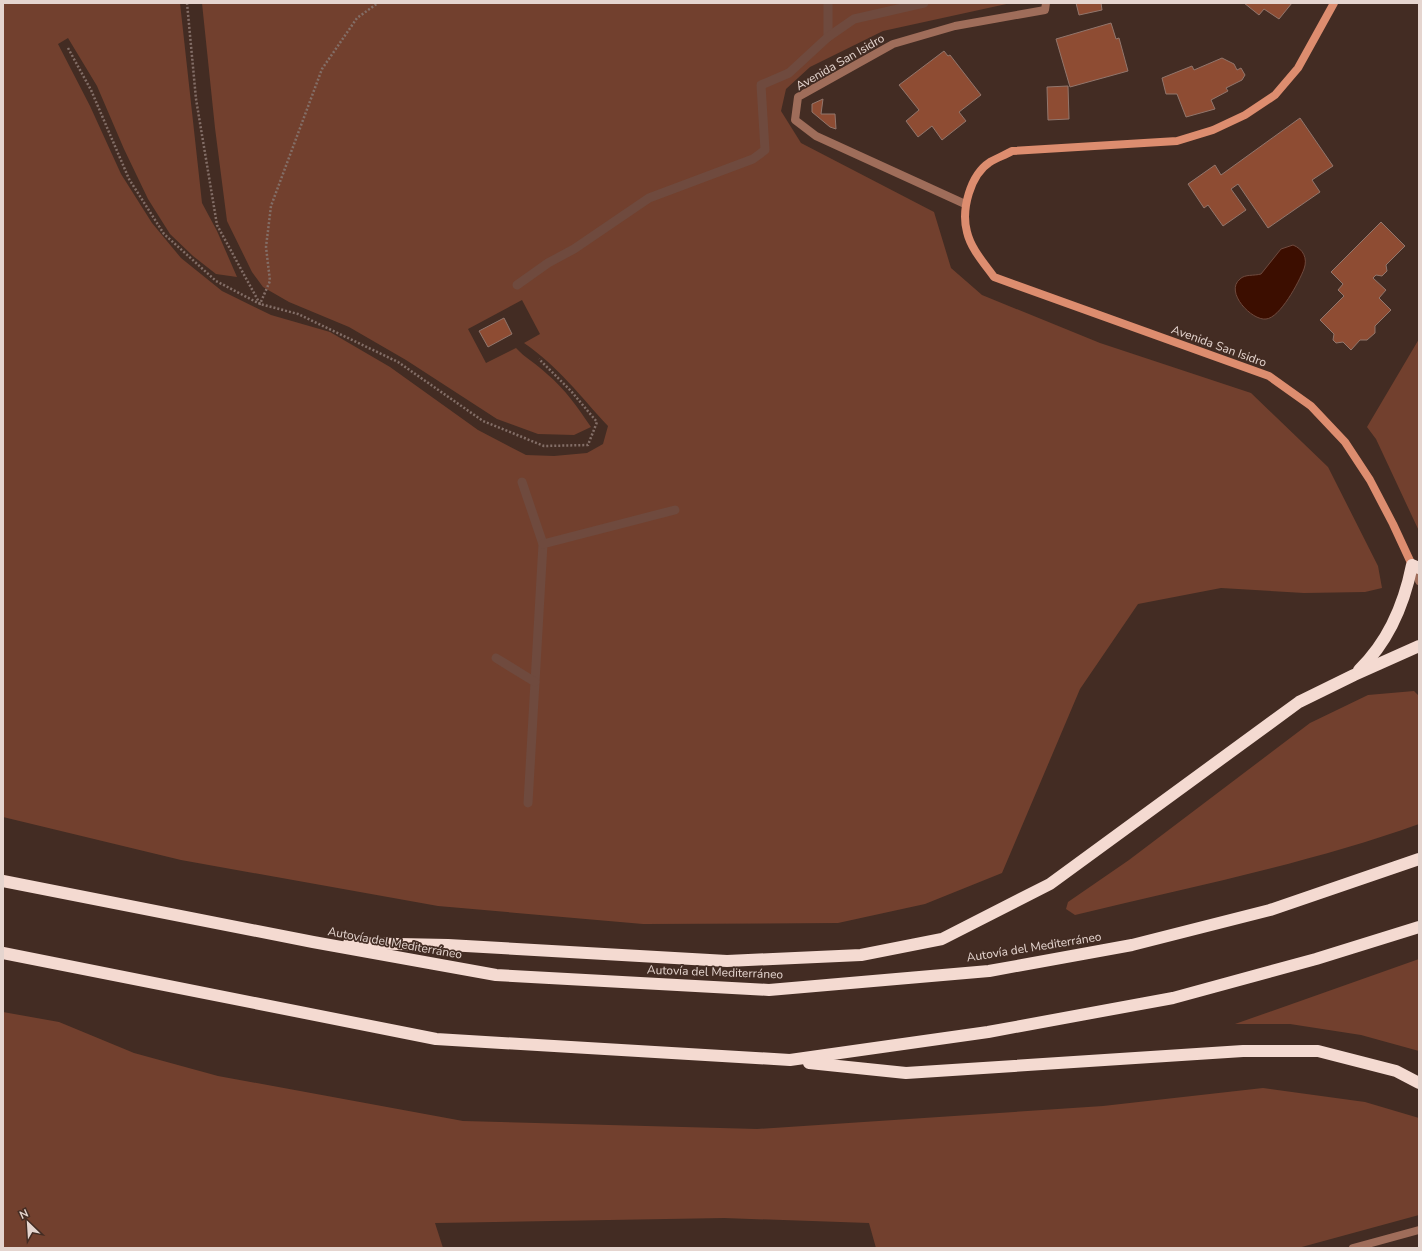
<svg xmlns="http://www.w3.org/2000/svg" width="1422" height="1251" viewBox="0 0 1422 1251" font-family="'Nunito Sans',sans-serif">
  <rect width="100%" height="100%" fill="#432c23"/>
  <g fill="#72402e">
    <path d="M3 3H180L202 203 217 231 237 277 216 274 193 256 170 234 148 199 124 149 97 86 68 38 58 44 90 106 121 174 152 223 181 258 222 291 271 315 330 332 390 367 478 430 526 455 554 456 587 453 603 444 608 426C579 395 559 367 524 343L540 334 522 300 468 329 486 363 516 348C525 358 537 364 547 374 565 389 578 408 591 427L574 435 538 434 497 419 406 360 349 327 289 302 263 287 252 272 227 221 215 128 202 3H1011L883 31 810 67 786 89 781 111 801 143 934 212 951 268 982 295 1100 343 1251 393 1328 467 1378 566 1382 588 1365 592 1304 593 1221 588 1138 604 1080 689 1002 873 925 904 838 923 643 924 438 906 181 860 3 817Z"/>
    <polygon points="1419,339 1419,531 1376,439 1367,427"/>
    <path d="M1414 691 1419 696V824C1307 864 1190 887 1075 915L1066 909 1068 902 1129 860 1310 723 1368 695Z"/>
    <polygon points="1419,959 1419,1051 1361,1035 1290,1024 1235,1024"/>
    <polygon points="3,1012 59,1022 134,1053 218,1076 463,1121 757,1129 1103,1106 1263,1088 1365,1102 1419,1118 1419,1215 1298,1248 876,1248 869,1223 724,1218 435,1223 443,1248 3,1248"/>
  </g>
  <path fill="#3c0e00" stroke="#6f4a3e" d="M1293 245C1303 249 1308 258 1304 269 1299 282 1280 318 1266 319 1252 321 1224 292 1240 279 1245 274 1254 276 1261 274L1281 249Z"/>
  <g fill="none" stroke-linecap="round" stroke-linejoin="round">
    <g stroke="#6f4a3e" stroke-width="9">
      <polyline points="828,3 828,37"/>
      <polyline points="517,285 548,263 574,249 649,198 753,159 765,150 761,85 789,73 828,37 854,19 924,3"/>
      <polyline points="522,482 543,544 528,803"/>
      <polyline points="543,544 675,510"/>
      <polyline points="496,658 535,682"/>
    </g>
  </g>
  <g fill="#8e4c33" stroke="#92766c">
    <polygon points="1076,3 1101,3 1102,10 1079,15"/>
    <polygon points="1244,3 1292,3 1279,19 1264,9 1259,15"/>
    <polygon points="1111,23 1116,39 1119,38 1128,71 1070,87 1056,39"/>
    <polygon points="944,51 948,56 950,55 981,95 959,112 966,121 942,140 932,126 918,137 906,121 919,110 899,85"/>
    <polygon points="1222,58 1234,64 1237,70 1241,68 1245,75 1242,80 1226,88 1228,91 1211,100 1215,109 1186,117 1177,94 1166,94 1162,78 1192,66 1194,70"/>
    <polygon points="1068,86 1069,119 1048,120 1047,87"/>
    <polygon points="823,99 821,114 835,114 836,129 830,127 812,112 812,104"/>
    <polygon points="1300,118 1333,166 1312,180 1320,192 1268,228 1238,184 1231,189 1246,210 1223,226 1208,205 1204,208 1188,184 1215,165 1221,175"/>
    <polygon points="1381,222 1405,246 1386,265 1387,271 1382,276 1376,275 1373,278 1386,290 1379,298 1391,310 1375,326 1375,333 1367,340 1360,340 1351,350 1343,342 1336,343 1333,340 1334,334 1320,320 1344,296 1338,290 1343,284 1331,272"/>
    <polygon points="504,318 512,334 488,347 479,331"/>
  </g>
  <g fill="none" stroke-linecap="round" stroke-linejoin="round">
    <g stroke="#836e67" stroke-width="2.5" stroke-dasharray="2 2" stroke-linecap="butt">
      <polyline points="187,3 196,99 217,225 260,304 298,314 398,362 483,421 544,446 588,445 597,422 571,391 539,359"/>
      <polyline points="68,48 91,90 129,179 164,234 216,281 260,304 270,281 266,247 271,206 322,69 357,18 378,3"/>
    </g>
    <g stroke="#9f6d5a" stroke-width="8">
      <polyline points="965,204 816,136 795,120 798,97 893,44 955,26 1045,10 1046,3"/>
      <polyline points="1412,565 1419,581"/>
      <polyline points="1353,1248 1419,1230"/>
    </g>
    <path stroke="#dd8d6f" stroke-width="8" d="M1334 3 1298 68 1275 95 1245 115 1213 130 1177 141 1012 151C1005 155 997 158 990 162 970 175 961 210 967 232 971 249 984 263 994 277L1269 376 1311 406 1345 442 1370 480 1393 524 1412 565"/>
    <g stroke="#f4dad1" stroke-width="12">
      <path d="M1359 670C1389 641 1404 605 1412 565L1419 568"/>
      <polyline points="3,881 313,942 496,975 769,990 989,971 1132,945 1270,910 1419,859"/>
      <polyline points="349,943 448,945 727,961 861,955 942,939 1050,884 1299,702 1354,675 1419,646"/>
      <polyline points="3,953 436,1039 790,1060 988,1032 1173,998 1316,959 1419,927"/>
      <polyline points="809,1063 906,1073 1243,1051 1318,1051 1396,1071 1419,1083"/>
    </g>
  </g>
  <g text-anchor="middle" stroke-width="3.5" stroke-linejoin="round" paint-order="stroke">
    <g font-size="12" fill="#e5d5cf" stroke="#432c23">
      <text transform="translate(840 62) rotate(-30)" y="4">Avenida San Isidro</text>
      <text transform="translate(1219 346) rotate(20)" y="4">Avenida San Isidro</text>
      <text transform="translate(395 943) rotate(10)" y="4">Autovía del Mediterráneo</text>
      <text transform="translate(1034 947) rotate(-9)" y="4">Autovía del Mediterráneo</text>
      <text transform="translate(715 972) rotate(2)" y="4">Autovía del Mediterráneo</text>
    </g>
  </g>
  <rect width="1422" height="1251" fill="none" stroke="#e5d5cf" stroke-width="8"/>
  <g transform="translate(28 1223) rotate(335)" stroke="#432c23" stroke-width="3" paint-order="stroke">
  <path d="M0-3L7 15L0 10L-7 15Z" fill="#e5d5cf"/>
  <text y="-6" font-size="11" font-weight="bold" text-anchor="middle" fill="#e5d5cf">N</text>
  </g>
</svg>
